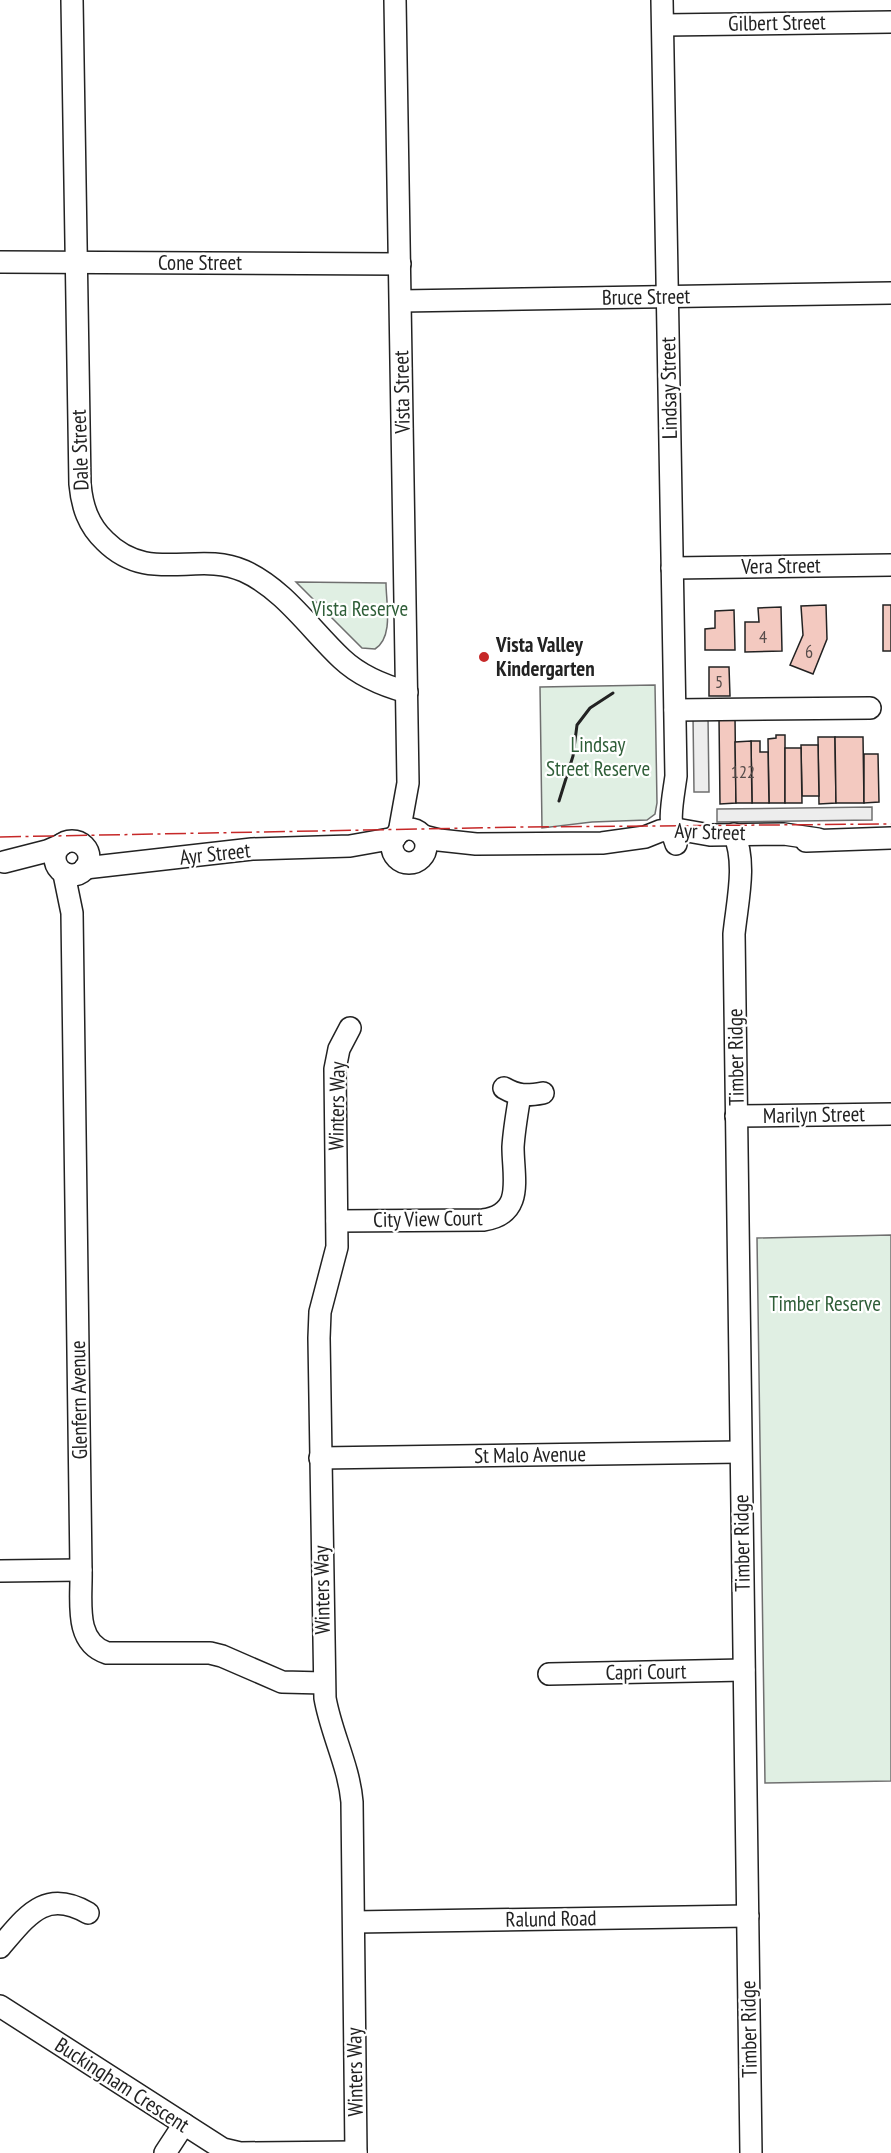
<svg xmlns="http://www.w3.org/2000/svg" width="891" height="2153" viewBox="0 0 891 2153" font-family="'PT Sans Narrow',sans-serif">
  <rect width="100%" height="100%" fill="#fff"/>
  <g fill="#e0efe3" stroke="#6f6f6f" stroke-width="1.5">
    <path d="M296 582 386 583C386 603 394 637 375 649L362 648Z"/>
    <polygon points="655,685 657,803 655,814 647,820 592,822 542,828 540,687"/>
    <polygon points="891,1235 891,1781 765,1783 757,1238"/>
  </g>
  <g fill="#ededed" stroke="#6f6f6f" stroke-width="1.5">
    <polygon points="693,716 708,716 709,792 694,792"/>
    <polygon points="872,807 872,820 717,822 717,809"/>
  </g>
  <g fill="#f3c9c0" stroke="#222" stroke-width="1.5">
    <polygon points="826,605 827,639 813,674 790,665 803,635 801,606"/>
    <rect x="883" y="605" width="8" height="46"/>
    <polygon points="781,607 782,651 745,652 745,622 759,622 758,608"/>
    <polygon points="734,610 735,650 705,650 705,629 715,628 715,611"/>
    <polygon points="709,667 729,667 730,696 709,696"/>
    <polygon points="719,717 735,717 736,803 720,804"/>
    <polygon points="776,735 785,735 785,803 769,803 768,739 776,738"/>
    <polygon points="818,737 835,737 836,803 819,804"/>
    <polygon points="835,737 863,737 864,803 836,803"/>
    <polygon points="751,741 760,741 760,752 768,752 769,803 752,803"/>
    <polygon points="751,741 752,803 736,803 735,742"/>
    <polygon points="801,745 818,745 819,796 802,796"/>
    <polygon points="785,748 801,748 802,803 785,803"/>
    <polygon points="864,754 878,754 879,802 864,803"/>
  </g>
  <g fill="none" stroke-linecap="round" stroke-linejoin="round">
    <g stroke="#222" stroke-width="24">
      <g id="minor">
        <path d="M72 0 80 484C82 506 88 525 105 541 149 585 197 550 244 571 284 589 311 630 342 659 359 675 385 686 407 692"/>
        <polyline points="395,0 408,783 399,833"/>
        <path d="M662 0 676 776C673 799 667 822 676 844"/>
        <polyline points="663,25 891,22"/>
        <polyline points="0,262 400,264"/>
        <polyline points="401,301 891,293"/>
        <polyline points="672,568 891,565"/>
        <polyline points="675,710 870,708"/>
        <circle cx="409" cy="846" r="17"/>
        <path d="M734 834C747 863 737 903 734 934L751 2153"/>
        <polyline points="423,836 439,840 476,844 602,843 645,837 660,831 676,829 710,835 784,834 818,839"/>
        <polyline points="806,841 891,838"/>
        <circle cx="72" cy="858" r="17"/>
        <polyline points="4,862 47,851 63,844"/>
        <polyline points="85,868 252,849 350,846 395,838"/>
        <path d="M64 874 72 913 81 1570C82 1599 73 1642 107 1653H210L222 1656 282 1682 324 1683"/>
        <path d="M350 1028 339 1049 335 1069 337 1247 320 1312 319 1338 325 1698C331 1733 349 1766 352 1802L356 2153"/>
        <path d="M504 1088C518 1096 527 1096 543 1093"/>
        <polyline points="736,1116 891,1114"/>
        <path d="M337 1221 483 1220C525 1214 513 1178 513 1147 514 1130 517 1113 520 1095"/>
        <polyline points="320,1458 740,1452"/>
        <polyline points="0,1571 81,1570"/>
        <polyline points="549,1674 744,1670"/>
        <polyline points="354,1922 748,1916"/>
        <path d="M0 1947C27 1916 45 1888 88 1913"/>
        <polyline points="0,2006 223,2149 240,2153 356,2152"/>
        <polyline points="165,2153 184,2124"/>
      </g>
    </g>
    <use href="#minor" stroke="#fff" stroke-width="21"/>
    <polyline stroke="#222" stroke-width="3" points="559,801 573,756 577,725 590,708 613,693"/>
    <polyline stroke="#c62828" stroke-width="1.5" stroke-dasharray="21 4.5 3 4.5" stroke-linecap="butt" points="0,837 525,827 891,824"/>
  </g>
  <circle fill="#c62828" stroke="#fff" stroke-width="2" cx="484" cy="657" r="6"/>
  <g text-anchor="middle" stroke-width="4.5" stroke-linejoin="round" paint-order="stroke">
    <g font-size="18" fill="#564c4a">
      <text x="763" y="643">4</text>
      <text x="809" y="658">6</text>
      <text x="719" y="688">5</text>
      <text x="743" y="778">122</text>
    </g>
    <g font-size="21" fill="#222" stroke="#fff">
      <text transform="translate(777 23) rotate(-1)" y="7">Gilbert Street</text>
      <text x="200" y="270">Cone Street</text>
      <text transform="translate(646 297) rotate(-1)" y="7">Bruce Street</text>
      <text transform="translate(669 388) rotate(-91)" y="7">Lindsay Street</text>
      <text transform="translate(402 392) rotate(-91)" y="7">Vista Street</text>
      <text transform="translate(80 450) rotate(-92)" y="7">Dale Street</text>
      <text transform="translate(781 566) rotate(-1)" y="7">Vera Street</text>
      <text transform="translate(710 832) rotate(2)" y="7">Ayr Street</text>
      <text transform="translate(215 854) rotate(-6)" y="7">Ayr Street</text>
      <text transform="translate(736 1057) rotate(-91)" y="7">Timber Ridge</text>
      <text transform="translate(337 1106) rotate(-89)" y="7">Winters Way</text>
      <text transform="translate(814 1115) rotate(-1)" y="7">Marilyn Street</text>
      <text transform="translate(428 1219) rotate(-1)" y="7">City View Court</text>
      <text transform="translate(79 1400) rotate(-91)" y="7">Glenfern Avenue</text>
      <text transform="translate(530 1455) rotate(-1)" y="7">St Malo Avenue</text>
      <text transform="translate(742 1543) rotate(-91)" y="7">Timber Ridge</text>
      <text transform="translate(322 1590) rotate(-91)" y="7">Winters Way</text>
      <text transform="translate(646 1672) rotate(-1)" y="7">Capri Court</text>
      <text transform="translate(551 1919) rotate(-1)" y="7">Ralund Road</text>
      <text transform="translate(749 2029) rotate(-91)" y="7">Timber Ridge</text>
      <text transform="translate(355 2072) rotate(-91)" y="7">Winters Way</text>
      <text transform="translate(122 2085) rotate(33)" y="7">Buckingham Crescent</text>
    </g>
    <g font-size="21" fill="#2f5e38" stroke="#fff">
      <text x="360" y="616">Vista Reserve</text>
      <text x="598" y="752">Lindsay<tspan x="598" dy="24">Street Reserve</tspan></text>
      <text x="825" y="1311">Timber Reserve</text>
    </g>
    <g font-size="21" font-weight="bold" fill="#222" stroke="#fff" text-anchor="start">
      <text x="496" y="652">Vista Valley<tspan x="496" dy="24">Kindergarten</tspan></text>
    </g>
  </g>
</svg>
